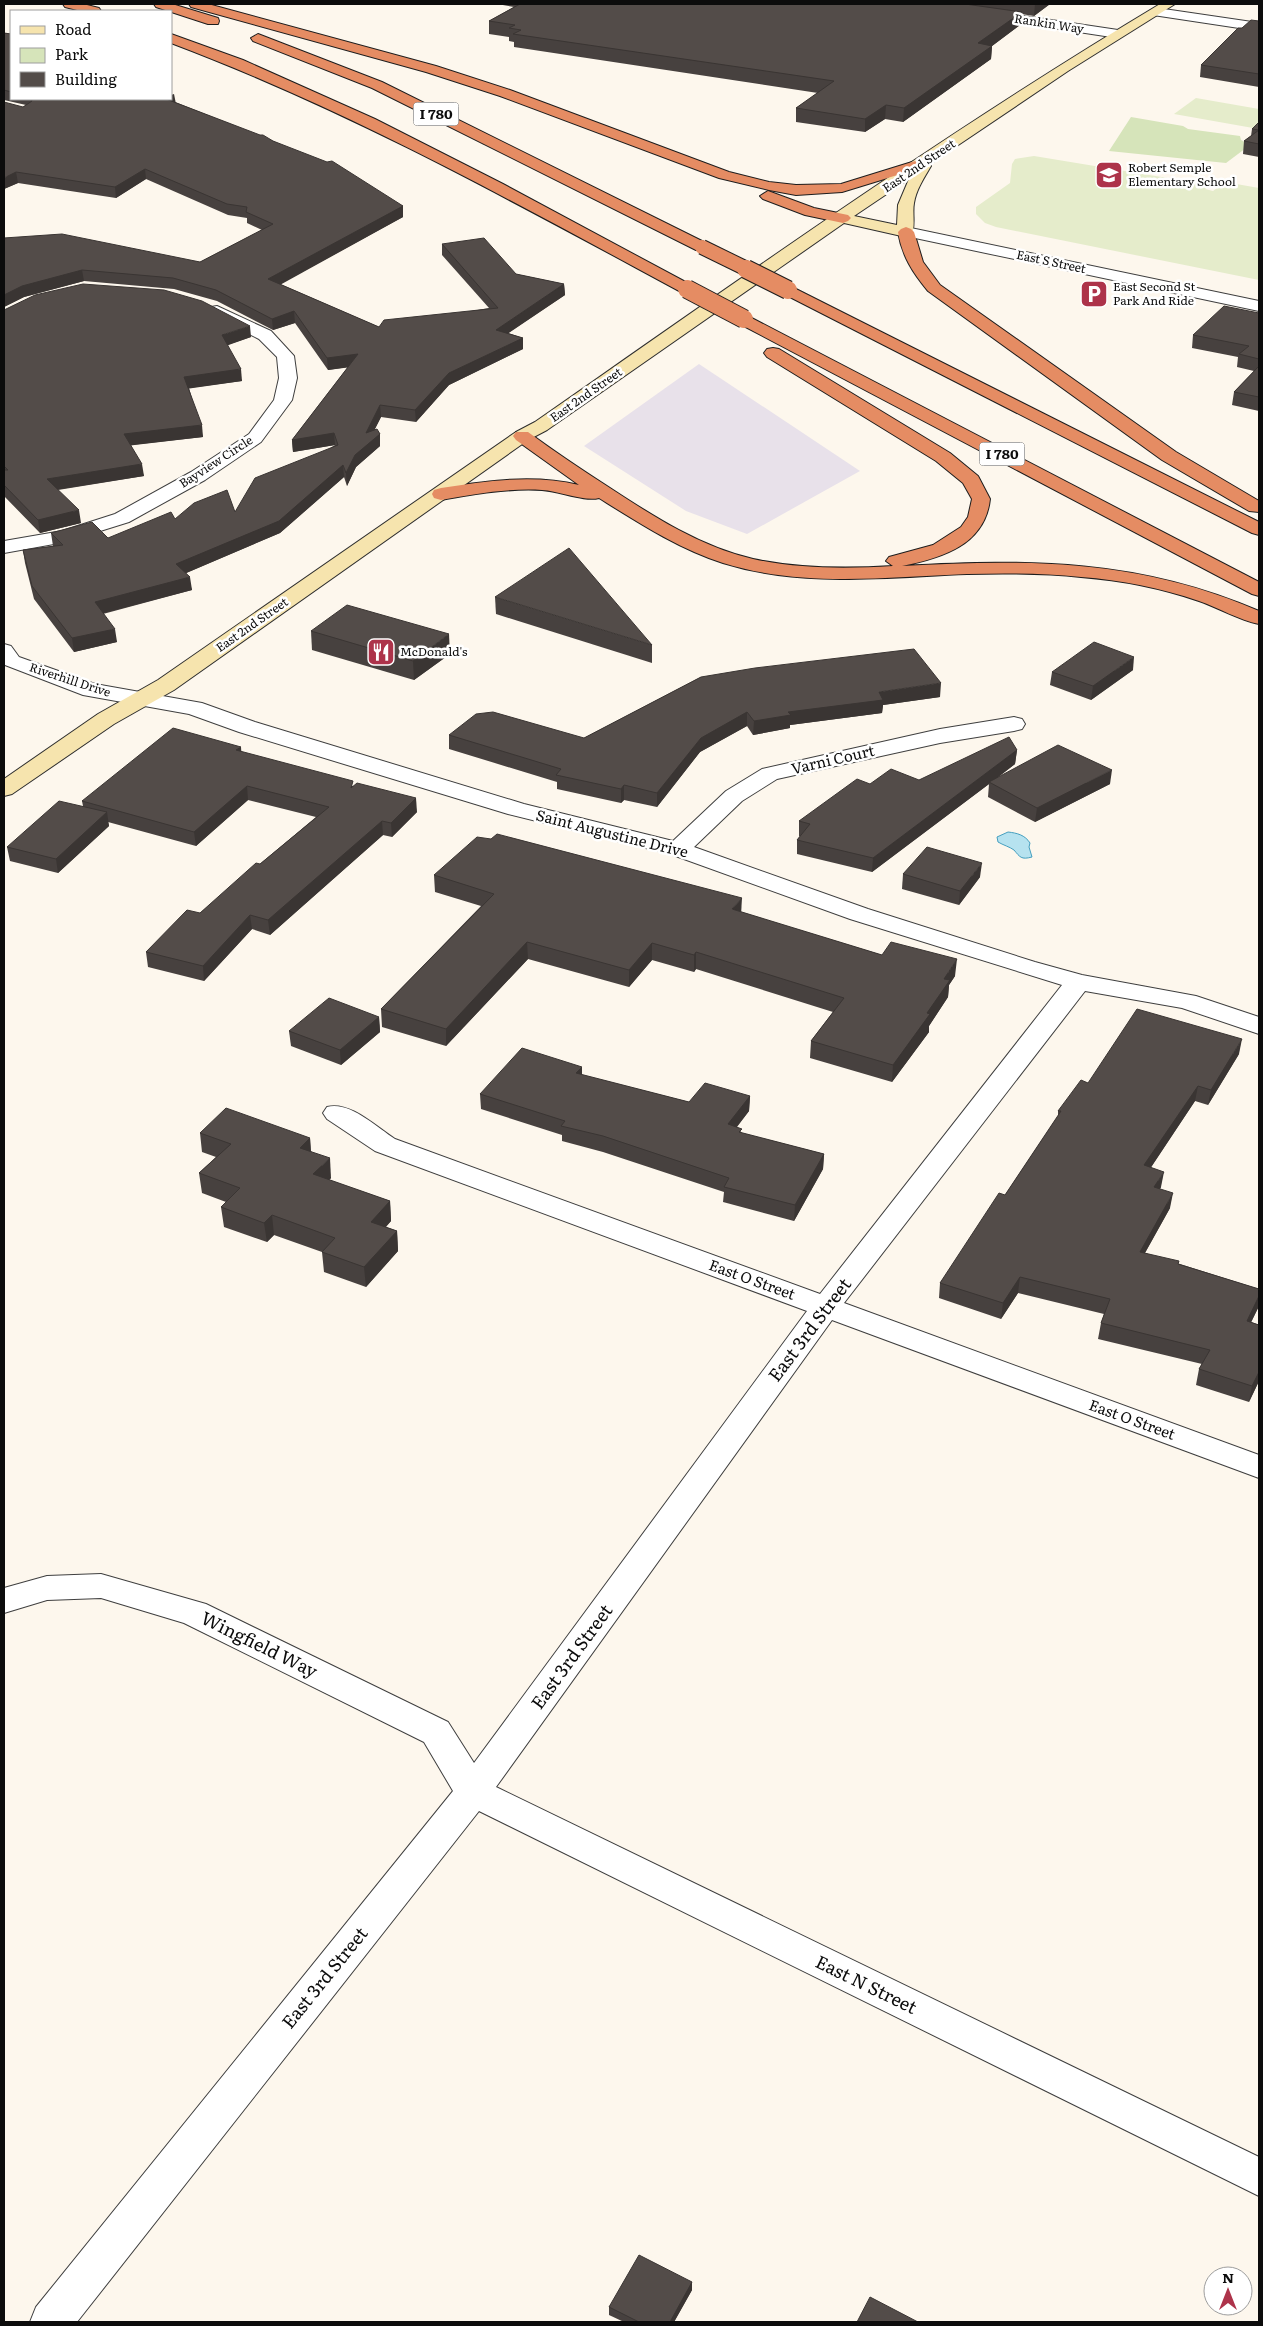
<svg xmlns="http://www.w3.org/2000/svg" width="1263" height="2326" viewBox="0 0 1263 2326" font-family="Literata,serif">
  <rect width="100%" height="100%" fill="#fdf7ed"/>
  <polygon fill="#e8e1ea" points="699,364 860,471 747,534 686,511 584,446"/>
  <polygon fill="#d6e4ba" points="1131,117 1183,126 1188,129 1240,136 1241,140 1250,145 1226,163 1109,151"/>
  <g fill="#e5eccb">
    <polygon points="1196,98 1259,109 1259,123 1253,128 1174,114"/>
    <polygon points="1034,156 1210,185 1205,189 1213,191 1225,182 1259,188 1259,280 996,227 985,223 976,214 976,207 1010,183 1012,164 1015,159"/>
  </g>
  <path fill="#b6e2ef" stroke="#459fbf" d="M1008 832C1017 833 1025 835 1030 843L1029 847 1032 857C1021 860 1020 857 1014 850 1010 847 1003 845 998 842L997 837Z"/>
  <g fill="none" stroke-linecap="round" stroke-linejoin="round">
    <g stroke="#3f3f3f" stroke-width="2">
      <g id="minor">
        <polygon points="914,4 943,4 1118,30 1125,34 1118,38 920,8"/>
        <polygon points="1157,8 1259,23 1259,31 1153,15 1151,12 1153,9"/>
        <polygon points="906,227 1259,301 1259,311 901,235 898,232 901,229"/>
        <polygon points="217,306 271,331 294,356 297,378 292,400 261,442 205,480 129,522 65,542 4,553 4,541 62,531 115,514 191,472 249,434 274,400 279,378 277,357 259,339 211,315 209,311 211,307"/>
        <path d="M4 644 11 646 19 657 95 684 202 703 255 722 524 804 673 841 726 791 762 769 940 729 1014 717 1022 719 1025 724 1022 729 1014 731 940 743 777 779 742 801 694 847 868 909 1035 962 1082 975 1196 996 1259 1017V1034L1182 1008 1085 991 844 1303 1259 1455V1478L832 1320 496 1787 1259 2157V2196L479 1811 77 2322H30L36 2307 453 1791 424 1742 184 1623 101 1598 47 1600 4 1613V1588L47 1576 101 1574 206 1604 448 1722 474 1763 807 1311 375 1151 327 1119 323 1113 327 1107C350 1101 376 1127 395 1139L820 1294 1062 985 850 919 670 854 508 814 239 732 189 714 83 695 5 665Z"/>
      </g>
    </g>
    <g stroke="#2e2e2e" stroke-width="2">
      <path id="secondary" d="M1160 4H1175L1068 71 930 164 931 166C924 178 916 190 914 203 912 213 916 228 911 235L906 237 844 223 547 430 528 440 174 690 114 724 12 794 4 796V779L98 714 158 680 516 432 535 422C740 279 945 133 1160 4ZM909 179 898 205 897 225 854 216Z"/>
    </g>
    <g stroke="#1d1d1d" stroke-width="2">
      <g id="motorway">
        <polygon points="63,4 83,4 99,8 101,11 81,11 65,7"/>
        <polygon points="154,4 172,4 218,18 219,21 218,24 208,24 156,7"/>
        <polygon points="189,4 208,4 436,66 510,90 729,172 769,182 796,185 841,184 925,158 932,162 930,165 842,192 796,195 769,190 719,178 500,96 426,72 191,7"/>
        <path d="M171 34 243 60 375 119 503 184 693 286 695 289 693 292H681C514 202 349 110 171 43Z"/>
        <polygon points="258,34 382,82 708,244 710,247 708,250 696,250 372,88 253,41 251,38"/>
        <polygon points="768,191 814,208 848,215 851,218 848,221 843,223 805,215 763,199 760,196"/>
        <path d="M906 227 911 229 914 232 923 262 940 285 1176 452 1259 501V512L1249 511 1162 460 928 291C913 273 902 256 898 232L901 229Z"/>
        <polygon points="788,285 1259,522 1259,535 1252,533 782,293 780,290 782,287"/>
        <polygon points="744,314 1259,582 1259,596 1252,594 738,323 736,319 738,315"/>
        <path d="M773 348 779 349 950 453 978 476 990 499C985 545 942 558 902 566 1031 559 1139 559 1259 611V624C1239 620 1219 608 1199 601 1161 588 1121 580 1081 577 1043 573 1005 573 967 574 885 577 803 588 723 563 679 549 639 523 599 498 585 502 559 491 542 490 508 488 474 494 441 500L434 498 432 494 434 490 441 488C487 481 533 474 579 485L516 440 513 436 516 432H528C555 452 582 470 610 488 654 517 701 547 753 559 799 569 846 569 893 566L886 561 889 557 933 545 961 527 968 517 972 499 963 483 936 461 767 357 764 353 767 349Z"/>
      </g>
    </g>
    <use href="#minor" fill="#fff" fill-rule="evenodd"/>
    <use href="#secondary" fill="#f6e4ae" fill-rule="evenodd"/>
    <use href="#motorway" fill="#e58c63" fill-rule="evenodd"/>
    <g stroke="#1d1d1d" stroke-width="16" stroke-linecap="butt">
      <polyline id="motorway-bridge-far1" points="702,247 749,270"/>
    </g>
    <g stroke="#1d1d1d" stroke-width="20" stroke-linecap="butt">
      <g id="motorway-bridge">
        <polyline points="746,269 788,290"/>
        <polyline points="687,289 744,319"/>
      </g>
    </g>
    <use href="#motorway-bridge-far1" stroke="#e58c63" stroke-width="14"/>
    <use href="#motorway-bridge" stroke="#e58c63" stroke-width="18"/>
  </g>
  <g fill="#47413f">
    <polygon points="497,4 1050,4 1034,16 1021,14 1020,25 992,46 991,59 903,122 885,119 865,132 796,122 796,108 818,93 514,47 514,42 509,41 509,37 489,34 489,21 514,7"/>
    <polygon points="1259,21 1259,87 1200,77 1201,65 1242,28"/>
    <polygon points="4,33 11,34 11,99 171,99 175,102 273,141 403,206 403,217 280,284 379,327 489,308 442,255 442,244 516,274 564,284 565,295 508,333 523,338 523,349 449,385 416,422 381,417 375,429 380,434 380,446 356,467 347,486 344,477 280,533 186,573 192,590 103,614 117,642 74,652 34,599 25,563 23,550 53,546 51,533 108,538 175,519 235,512 335,445 293,452 292,440 348,367 328,370 295,323 273,330 217,301 174,289 84,281 24,297 4,307 4,238 200,262 262,230 247,223 247,218 228,215 146,179 116,198 18,183 4,189 23,107 26,105 4,100 4,101"/>
    <polygon points="1259,122 1259,157 1243,154 1244,141 1251,136 1252,129"/>
    <polygon points="4,310 251,337 227,345 242,381 189,388 203,437 131,445 144,476 58,490 81,523 40,533 4,496"/>
    <polygon points="1259,313 1259,411 1232,405 1234,392 1254,371 1237,367 1238,357 1192,348 1193,335"/>
    <polygon points="495,597 652,645 652,663 496,614"/>
    <polygon points="311,631 450,654 414,680 312,650"/>
    <polygon points="1133,670 1091,700 1050,685 1052,672"/>
    <polygon points="701,677 940,697 883,705 882,713 790,725 790,728 753,735 747,726 700,752 657,807 624,800 621,803 557,789 557,782 449,749 449,735 584,738"/>
    <polygon points="241,747 241,752 353,786 417,812 392,837 383,835 270,935 252,929 204,981 148,967 146,952 200,913 260,864 316,817 248,800 196,846 108,822 109,826 58,873 10,861 7,847 83,806 82,801"/>
    <polygon points="1017,750 1015,764 996,779 1110,784 1035,822 988,797 989,784 872,872 797,854 797,840 800,836 799,836 799,821 870,784 919,780"/>
    <polygon points="903,874 980,877 959,905 902,889"/>
    <polygon points="434,875 741,912 882,955 955,976 949,985 948,997 929,1026 929,1032 892,1082 810,1058 811,1041 833,1012 696,969 694,972 652,960 629,987 528,959 446,1046 382,1027 381,1009 481,906 435,892"/>
    <polygon points="379,1017 380,1032 341,1065 291,1046 289,1031"/>
    <polygon points="1239,1054 1208,1105 1195,1101 1151,1167 1161,1187 1160,1189 1170,1208 1145,1253 1259,1289 1259,1306 1251,1322 1259,1325 1259,1381 1249,1402 1196,1385 1199,1369 1202,1364 1098,1339 1101,1323 1104,1314 1018,1293 1001,1319 939,1298 940,1283 1005,1195 1058,1116 1058,1111 1088,1083"/>
    <polygon points="582,1067 582,1075 689,1102 750,1096 749,1111 737,1127 742,1133 824,1154 823,1169 794,1221 723,1202 724,1192 603,1152 562,1141 562,1135 481,1109 480,1094"/>
    <polygon points="200,1133 310,1138 311,1151 331,1178 329,1180 390,1201 391,1221 386,1227 397,1231 398,1251 366,1287 324,1272 322,1252 274,1235 267,1242 224,1227 221,1207 226,1202 202,1193 199,1173 216,1157 202,1152"/>
    <polygon points="692,2282 692,2290 674,2322 624,2322 609,2315 609,2307"/>
  </g>
  <g fill="#3a3533">
    <polygon points="1035,4 1050,4 1034,16"/>
    <polygon points="1022,12 1020,25 992,46 991,59 903,122 904,108 978,43"/>
    <polygon points="174,94 176,104 164,99 171,99 171,95"/>
    <polygon points="886,105 885,119 865,132 865,119"/>
    <polygon points="145,169 146,179 116,198 115,187"/>
    <polygon points="16,172 18,183 4,189 4,178"/>
    <polygon points="403,206 403,217 269,291 268,279"/>
    <polygon points="82,270 84,281 24,297 4,307 4,295 22,286"/>
    <polygon points="564,284 565,295 497,341 496,330"/>
    <polygon points="294,311 295,323 273,330 272,319"/>
    <polygon points="250,326 251,337 223,347 222,335"/>
    <polygon points="523,338 523,349 449,385 416,422 415,410 449,373"/>
    <polygon points="358,354 359,366 328,370 327,358"/>
    <polygon points="241,369 242,381 186,389 184,377"/>
    <polygon points="380,405 381,417 367,444 380,434 380,446 356,467 347,486 346,473"/>
    <polygon points="202,425 203,437 126,446 124,434"/>
    <polygon points="334,433 335,445 293,452 292,440"/>
    <polygon points="142,464 144,476 48,491 47,479"/>
    <polygon points="343,465 344,477 280,533 177,577 176,564"/>
    <polygon points="79,510 81,523 40,533 38,520"/>
    <polygon points="190,577 192,590 96,615 95,602"/>
    <polygon points="115,629 117,642 74,652 72,638"/>
    <polygon points="449,634 450,654 414,680 413,661"/>
    <polygon points="1134,657 1133,670 1091,700 1093,686"/>
    <polygon points="941,683 940,697 883,705 882,713 790,725 790,728 753,735 754,721 788,712 879,692"/>
    <polygon points="747,712 747,726 700,752 657,807 657,793 701,738"/>
    <polygon points="241,747 242,761 236,750"/>
    <polygon points="1017,750 1015,764 990,783 989,782 989,784 872,872 873,858"/>
    <polygon points="1112,770 1110,784 1035,822 1037,808"/>
    <polygon points="624,785 624,800 621,803 621,789"/>
    <polygon points="247,786 248,800 196,846 194,832"/>
    <polygon points="416,798 417,812 392,837 391,823"/>
    <polygon points="107,812 109,826 58,873 56,859"/>
    <polygon points="382,821 383,835 270,935 268,920"/>
    <polygon points="982,863 980,877 959,905 960,891"/>
    <polygon points="742,898 741,915 732,909"/>
    <polygon points="250,915 252,929 204,981 203,966"/>
    <polygon points="527,942 528,959 446,1046 446,1029"/>
    <polygon points="652,943 652,960 629,987 629,970"/>
    <polygon points="696,952 696,969 694,972 694,955"/>
    <polygon points="957,959 955,976 949,985 948,997 929,1026 929,1032 892,1082 893,1065 944,979"/>
    <polygon points="379,1017 380,1032 341,1065 340,1050"/>
    <polygon points="1242,1039 1239,1054 1208,1105 1211,1090"/>
    <polygon points="582,1067 582,1082 576,1073"/>
    <polygon points="1198,1086 1195,1101 1142,1181 1144,1165"/>
    <polygon points="750,1096 749,1111 727,1139 728,1124"/>
    <polygon points="310,1138 311,1157 300,1148"/>
    <polygon points="824,1154 823,1169 794,1221 795,1205"/>
    <polygon points="330,1158 331,1178 315,1194 313,1174"/>
    <polygon points="1164,1172 1161,1187 1152,1203 1154,1187"/>
    <polygon points="1173,1193 1170,1208 1137,1267 1140,1252"/>
    <polygon points="390,1201 391,1221 372,1241 371,1222"/>
    <polygon points="272,1215 274,1235 267,1242 264,1223"/>
    <polygon points="397,1231 398,1251 366,1287 364,1267"/>
    <polygon points="1020,1277 1018,1293 1001,1319 1003,1303"/>
    <polygon points="1259,1296 1259,1306 1244,1337 1247,1321"/>
    <polygon points="1259,1372 1259,1381 1249,1402 1252,1386"/>
    <polygon points="692,2282 692,2290 674,2322 670,2322"/>
  </g>
  <g fill="#534c49" stroke="#3a3533">
    <polygon points="520,4 965,4 1022,12 978,43 992,46 904,108 886,105 865,119 796,108 834,81 513,34 521,30 509,28 515,25 489,21"/>
    <polygon points="1251,20 1259,21 1259,74 1201,65 1238,28 1242,28"/>
    <polygon points="4,33 11,34 11,92 4,90"/>
    <polygon points="31,99 166,99 260,135 263,135 273,141 327,162 332,161 403,206 268,279 379,327 384,320 498,308 442,244 484,238 516,274 564,284 496,330 523,338 449,373 415,410 380,405 366,433 377,429 380,434 355,455 346,473 343,465 279,521 176,564 190,577 95,602 115,629 72,638 32,586 23,550 63,545 51,533 92,522 108,538 171,512 175,519 194,503 227,490 235,512 255,478 338,445 334,433 292,440 358,354 327,358 294,311 272,319 216,290 173,278 82,270 22,286 4,295 4,238 62,234 200,262 273,224 246,212 247,207 227,204 145,169 115,187 16,172 4,178 4,102 23,107 32,101"/>
    <polygon points="1259,122 1259,144 1244,141 1259,130 1252,129"/>
    <polygon points="83,284 164,290 202,301 250,326 222,335 241,369 184,377 202,425 124,434 142,464 47,479 79,510 38,520 4,485 4,470 8,470 4,466 4,310 35,295"/>
    <polygon points="1224,306 1259,313 1259,359 1239,354 1249,346 1193,335"/>
    <polygon points="1259,366 1259,397 1234,392"/>
    <polygon points="569,548 652,645 495,597"/>
    <polygon points="347,605 449,634 413,661 311,631"/>
    <polygon points="1094,642 1134,657 1093,686 1052,672"/>
    <polygon points="914,649 941,683 879,692 883,700 788,712 791,715 754,721 747,712 701,738 657,793 624,785 621,789 556,775 561,769 449,735 476,714 493,712 584,738 701,677 755,668"/>
    <polygon points="173,728 241,747 236,750 353,781 351,788 357,783 416,798 391,823 382,821 268,920 250,915 203,966 146,952 187,910 200,913 256,863 260,864 329,807 247,786 194,832 82,801"/>
    <polygon points="1009,737 1017,750 873,858 797,840 810,824 799,821 857,779 870,784 891,769 919,780"/>
    <polygon points="1058,745 1112,770 1037,808 989,782"/>
    <polygon points="59,801 107,812 56,859 7,847"/>
    <polygon points="497,834 742,898 732,909 882,955 891,942 957,959 944,979 950,980 927,1013 930,1014 893,1065 811,1041 844,998 696,952 694,955 652,943 629,970 527,942 446,1029 381,1009 494,894 434,875 477,837 491,839"/>
    <polygon points="927,847 982,863 960,891 903,874"/>
    <polygon points="329,998 379,1017 340,1050 289,1031"/>
    <polygon points="1137,1009 1242,1039 1211,1090 1198,1086 1144,1165 1164,1172 1154,1187 1173,1193 1140,1252 1179,1261 1178,1264 1259,1289 1259,1296 1247,1321 1259,1325 1259,1372 1252,1386 1199,1369 1210,1350 1101,1323 1110,1299 1020,1277 1003,1303 940,1283 999,1193 1005,1195 1061,1111 1058,1111 1081,1080 1088,1083"/>
    <polygon points="522,1048 582,1067 576,1073 689,1102 705,1083 750,1096 728,1124 742,1129 739,1132 824,1154 795,1205 724,1187 729,1178 603,1136 561,1126 565,1121 480,1094"/>
    <polygon points="226,1108 310,1138 300,1148 330,1158 313,1174 390,1201 371,1222 397,1231 364,1267 322,1252 335,1238 272,1215 264,1223 221,1207 240,1188 199,1173 231,1144 200,1133"/>
    <polygon points="639,2255 692,2282 670,2322 639,2322 609,2307"/>
    <polygon points="870,2297 918,2322 857,2322"/>
  </g>
  <defs>
    <g id="school-square" transform="scale(1.4375)"><rect x="-9" y="-9" width="18" height="18" rx="4" fill="#ad334a" stroke="#fff"/><path d="M0-5L7-2L0 1L-7-2ZM-4 1L0 2.5L4 1V4Q0 6-4 4Z" fill="#fff"/></g>
    <g id="parking-square" transform="scale(1.4375)"><rect x="-9" y="-9" width="18" height="18" rx="4" fill="#ad334a" stroke="#fff"/><path d="M-3.5-5.5H1a3.5 3.5 0 0 1 0 7H-1V5.5H-3.5ZM-1-3.4V-.6H.8a1.4 1.4 0 0 0 0-2.8Z" fill="#fff"/></g>
    <g id="restaurant-square" transform="scale(1.4375)"><rect x="-9" y="-9" width="18" height="18" rx="4" fill="#ad334a" stroke="#fff"/><path d="M-5-6h1v4h1v-4h1v4h1v-4h1v5L-1.5 .5V6h-2V.5L-5-1ZM5-6V6H3V1.5H1.5Q1.5-4 5-6Z" fill="#fff"/></g>
  </defs>
  <g fill-rule="evenodd">
    <use href="#school-square" x="1109" y="175"/>
    <use href="#parking-square" x="1094" y="294"/>
    <use href="#restaurant-square" x="381" y="652"/>
  </g>
  <g text-anchor="middle" stroke-width="5" stroke-linejoin="round" paint-order="stroke">
    <g font-size="12" fill="#0c0c0c" stroke="#fff">
      <text transform="translate(1049 24) rotate(9)" y="4">Rankin Way</text>
      <text transform="translate(919 166) rotate(-34)" y="4">East 2nd Street</text>
      <text transform="translate(1051 262) rotate(12)" y="4">East S Street</text>
      <text transform="translate(586 395) rotate(-35)" y="4">East 2nd Street</text>
      <text transform="translate(216 462) rotate(-33)" y="4">Bayview Circle</text>
      <text transform="translate(252 625) rotate(-35)" y="4">East 2nd Street</text>
      <text transform="translate(70 680) rotate(18)" y="4">Riverhill Drive</text>
    </g>
    <g font-size="12" fill="#0c0c0c" stroke="#fff" text-anchor="start">
      <text x="1128" y="172">Robert Semple<tspan x="1128" dy="14">Elementary School</tspan></text>
      <text x="1113" y="291">East Second St<tspan x="1113" dy="14">Park And Ride</tspan></text>
      <text x="400" y="656">McDonald's</text>
    </g>
    <g fill="#fff" stroke="#555" stroke-width="1">
      <rect x="413.5" y="102.5" width="45" height="23" rx="4"/>
      <rect x="979.5" y="442.5" width="45" height="23" rx="4"/>
    </g>
    <g font-size="14" font-weight="bold" fill="#0c0c0c">
      <text x="436" y="119">I 780</text>
      <text x="1002" y="459">I 780</text>
    </g>
    <g font-size="15" fill="#0c0c0c" stroke="#fff">
      <text transform="translate(833 760) rotate(-13)" y="5">Varni Court</text>
      <text transform="translate(612 834) rotate(14)" y="5">Saint Augustine Drive</text>
      <text transform="translate(752 1280) rotate(20)" y="5">East O Street</text>
      <text transform="translate(1132 1420) rotate(20)" y="5">East O Street</text>
    </g>
    <g font-size="18" fill="#0c0c0c" stroke="#fff">
      <text transform="translate(810 1330) rotate(-53)" y="6">East 3rd Street</text>
      <text transform="translate(259 1645) rotate(26)" y="6">Wingfield Way</text>
      <text transform="translate(572 1657) rotate(-54)" y="6">East 3rd Street</text>
      <text transform="translate(325 1978) rotate(-51)" y="6">East 3rd Street</text>
      <text transform="translate(866 1985) rotate(26)" y="6">East N Street</text>
    </g>
  </g>
  <rect width="1263" height="2326" fill="none" stroke="#0c0c0c" stroke-width="10"/>
  <rect x="10" y="10" width="162" height="90" fill="#ffffff" stroke="#9e9e9e"/>
  <rect x="20" y="26" width="25" height="8" fill="#f6e4ae" stroke="#9e9e9e"/>
  <text x="55" y="35" font-size="15" fill="#0c0c0c">Road</text>
  <rect x="20" y="48" width="25" height="15" fill="#d6e4ba" stroke="#9e9e9e"/>
  <text x="55" y="60" font-size="15" fill="#0c0c0c">Park</text>
  <rect x="20" y="72" width="25" height="15" fill="#534c49" stroke="#9e9e9e"/>
  <text x="55" y="85" font-size="15" fill="#0c0c0c">Building</text>
  <g transform="translate(1228 2291)"><circle r="24" fill="#ffffff" stroke="#9e9e9e"/>
  <path d="M0-4L9 19L0 12L-9 19Z" fill="#ad334a"/>
  <text y="-8" font-size="14" font-weight="bold" text-anchor="middle" fill="#0c0c0c">N</text>
  </g>
</svg>
